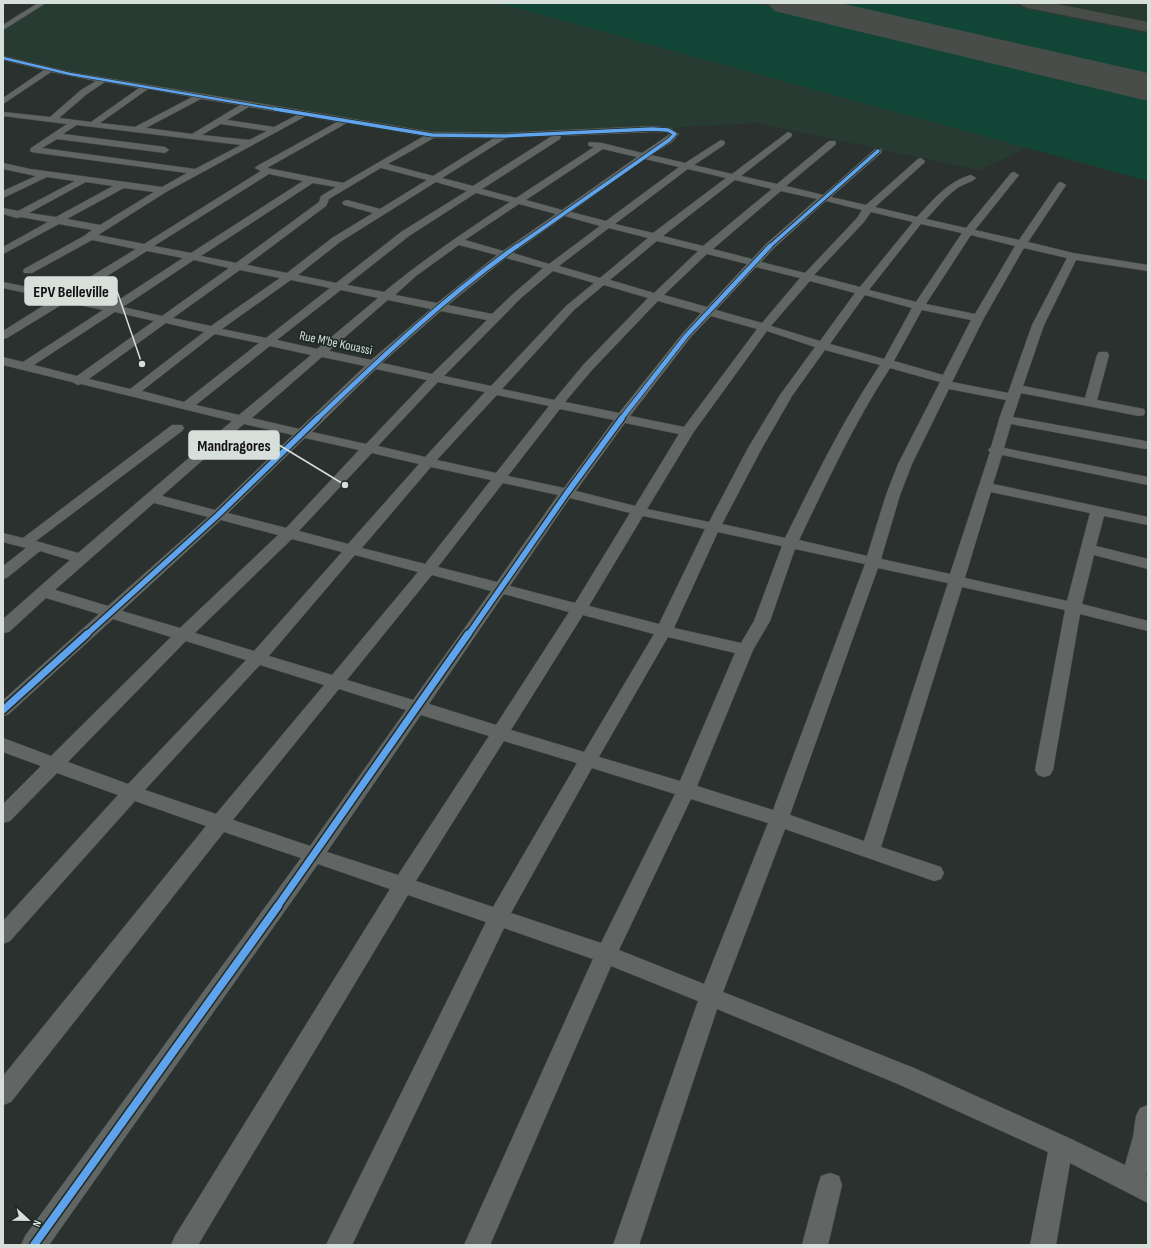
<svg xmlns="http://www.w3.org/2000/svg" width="1151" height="1248" viewBox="0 0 1151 1248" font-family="'Sofia Sans Condensed',sans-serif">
  <rect width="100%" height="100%" fill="#2a312e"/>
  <polygon fill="#283b33" points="43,3 1148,3 1148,181 1027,148 979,170 756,123 652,129 453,136 103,80 3,58 3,28"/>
  <g fill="#114636">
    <polygon points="499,3 754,3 1148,96 1148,181"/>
    <polygon points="828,3 997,3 1148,34 1148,76"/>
  </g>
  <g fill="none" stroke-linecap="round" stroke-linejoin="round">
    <g fill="#484d4a" fill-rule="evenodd">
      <path d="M790 3H811L817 8 815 11C806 13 795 10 790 3Z"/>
      <polygon points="1020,3 1052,3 1148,22 1148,32 1028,8 1022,6"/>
    </g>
    <polygon fill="#484d4a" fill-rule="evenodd" points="768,3 840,3 1148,73 1148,101 774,11"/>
    <g stroke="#474c4a" stroke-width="1">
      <g id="minor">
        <polygon points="38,3 46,3 3,30 3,25"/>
        <path d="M3 56 70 72 432 132 504 133 652 126 671 128 679 134 672 142 651 155 685 163 721 140 724 141 725 143 724 145 694 165 732 174 788 132 791 133 792 135 791 137 741 176 777 184 829 141H835L836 143 835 145 786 186 823 195 875 149H881L882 151 881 153 831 197 866 205 918 159 921 158 925 161 924 163 875 207 917 217C933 200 948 181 971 175L976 178C971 183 962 184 956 189 945 197 936 209 926 219L966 228 1011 173 1014 172 1019 175 975 230 1019 240 1058 183 1061 182 1066 185 1028 242 1073 253 1148 265V271L1076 260 1044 325 1023 386 1085 398 1097 355 1099 352H1107L1109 355 1097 400 1144 409 1145 412 1144 415 1139 416 1021 393 1013 417 1145 441 1148 442V448L1145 449 1011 424 1004 448 1148 477V485L1002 455 993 484 1148 517V525L1104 516 1096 546 1148 559V569L1094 555 1082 604 1148 621V631L1080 614 1053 770 1050 775 1044 777 1038 775 1035 770 1065 610 962 587 881 847 941 867 944 873 941 879 934 881 785 829 723 992 914 1068 1069 1138 1125 1165 1133 1137 1136 1116 1140 1108 1148 1105V1169L1146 1176 1148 1177V1203L1070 1163 1056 1245H1030L1048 1152 898 1084 717 1009 639 1245H613L698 1001 611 966 490 1245H464L593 959 504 928 352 1245H326L486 922 408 895 198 1245H171L175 1236 390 889 318 864 49 1245H21L25 1236 301 858 224 832 11 1102 3 1105V1076L206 826 135 801 10 941 3 944V921L118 795 57 773 10 821 3 823V804L41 766 3 752V738L51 756 171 637 113 619 9 714 3 716V700L99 614 46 598 9 632 3 633V619L70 560 40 551 8 577 3 579V566L26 548 3 542V533L23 538 172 425H182L184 428 182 431 36 541 78 553 232 421 81 384 78 385 72 382 3 365V357L23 362 103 310 66 302 7 338 3 339V331L54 299 3 288V282L62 294 136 249 92 240 32 273H24L23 271 24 269 84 236 92 230 59 224 3 254V247L48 222 21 217 17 218 3 214V208L18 211 75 181 47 177 3 198V191L36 176 3 169V163L30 169 162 187 187 173 31 152 30 150 31 148 67 124 3 116V112L50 117 81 90 96 81 51 72 3 104V98L44 70 3 60ZM105 82 139 88 91 122 59 118 87 94ZM148 89 192 97 135 127 100 123ZM201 99 240 105 192 134 146 128ZM249 107 297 115 274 127 227 120ZM306 116 337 122 257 166 255 168 261 171 144 244 98 235 166 192ZM347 123 424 136 343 183 267 168ZM221 124 267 131 249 140 202 135ZM77 125 241 145 195 169 42 148 57 139 165 153 169 150 165 147 63 134ZM652 132H666L670 134 642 153 602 143 589 142 588 144 589 146 594 147 516 198 482 189 560 139 561 136ZM552 136 473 186 442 178 506 138ZM434 138H494L433 176 388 164ZM603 149 637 157 562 210 526 200ZM645 159 679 167 606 221 571 212ZM381 168 427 180 380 209 347 200 344 201 342 203 344 205 373 213 332 238 287 273 247 265 326 206 329 199ZM688 169 726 178 653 233 615 224ZM269 174 303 181 191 253 154 246ZM735 180 772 189 703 246 663 236ZM86 182 113 186 56 217 29 213ZM436 182 467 191 401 232 336 283 298 275 340 242ZM313 183 336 187 321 196 319 202 236 263 201 256ZM124 188 154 192 100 225 67 219ZM781 191 817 199 766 244 752 259 713 249ZM476 193 510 202C467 230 424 259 384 292L347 285 409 236ZM826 201 862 210 857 218 805 273 761 262 774 248ZM519 204 556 214 503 251 465 240ZM871 212 913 222 860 287 814 275 864 222ZM565 216 600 226 549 264 513 253ZM921 224 962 233 916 302 869 290ZM609 228 648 238 600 278 559 266ZM971 235 1015 246 975 314 926 304ZM657 241 698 251 654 293 610 280ZM459 245 497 255 437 303 395 295 416 276ZM1024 248 1067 258 1032 325 1008 393 952 382 984 318ZM147 251 183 258 111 305 74 297ZM707 254 747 264 707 307 664 295ZM506 258 543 268 513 294 492 314 448 305ZM194 260 229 268 162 316 123 307ZM756 267 800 278 762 323 716 310ZM240 270 280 278 211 326 173 318ZM553 271 594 283 566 306 491 386 444 376 521 298ZM291 280 330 288 266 338 222 329ZM810 281 855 293 820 341 771 326ZM604 285 648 298 584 364 554 400 502 389 574 310ZM341 290 378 298 317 349 277 340ZM865 295 912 308 884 359 830 344ZM388 300 431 309 371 360 329 351ZM658 301 701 313 682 334 619 413 565 402 592 370ZM922 310 971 320 943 375 894 361ZM441 311 487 320 432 374 382 363ZM115 312 154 321 77 376 34 365ZM711 316 757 329 684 427 630 416 690 338ZM166 323 204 332 130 389 89 379ZM767 331 815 347 780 395 748 448 709 522 647 509 693 433ZM215 334 259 343 184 402 142 391ZM270 346 311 355 239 415 196 405ZM825 350 880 365C843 420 815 478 785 538L722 524 762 448 792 396ZM322 357 365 366 299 429 252 418ZM890 368 940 382 898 464 886 495 867 556 799 540C827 482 854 423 890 368ZM376 369 427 380 366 444 312 432ZM438 382 485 392 425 457 378 446ZM949 389 1006 400 999 419V420L991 447 988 450 990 452 950 574 881 559 900 495 912 464ZM497 395 549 406 496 473 437 460ZM560 409 614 420 564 488 508 476ZM625 423 679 434 635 506 576 491ZM244 424 293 435 215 510 162 496ZM305 438 359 450 286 528 228 513ZM372 453 419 464 348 544 299 531ZM431 467 491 480 425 564 362 548ZM503 483 558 495 497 582 438 567ZM991 492 1090 513 1067 601 965 578ZM570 498 630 513 575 603 510 586ZM154 503 208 517 108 606 55 590ZM643 516 705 529 659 624 589 606ZM221 520 278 535 180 628 122 611ZM718 532 782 546 754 621 741 643 674 628ZM292 539 342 552 254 651 195 633ZM795 549 865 564 773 810 697 786 753 650 770 621ZM355 555 418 572 332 675 269 656ZM878 568 948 583 864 841 790 815ZM432 575 491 591 413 700 347 680ZM504 594 569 612 496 725 429 704ZM583 615 654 634 584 752 511 730ZM668 637 735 653 680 781 599 757ZM186 641 246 660 128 784 68 762ZM260 665 324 685 216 814 145 790ZM339 689 406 710 310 846 233 820ZM421 715 489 736 398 875 327 852ZM504 741 577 763 493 907 416 881ZM592 768 675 794 601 943 511 913ZM691 799 768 823 704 984 619 950Z"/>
        <polygon points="830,1173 839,1176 842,1185 828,1245 802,1245 818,1185 821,1176"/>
      </g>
    </g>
    <use href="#minor" fill="#616664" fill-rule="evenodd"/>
    <g stroke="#1e2a25" stroke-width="3.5">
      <polyline id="cycleway-far5" points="3,58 70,74 281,110"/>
    </g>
    <g stroke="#1e2a25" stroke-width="5">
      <g id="cycleway-far4">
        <polyline points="275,109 432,135 504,136 652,129 668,130 675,134 669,140 516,247"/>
        <polyline points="769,247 878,151"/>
      </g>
    </g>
    <g stroke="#1e2a25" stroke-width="6">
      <g id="cycleway-far3">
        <path d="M317 419C381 358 445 297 517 246"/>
        <polyline points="621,419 686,336 770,246"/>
      </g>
    </g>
    <g stroke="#1e2a25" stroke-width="8">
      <g id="cycleway-far2">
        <polyline points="86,635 217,516 318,418"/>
        <polyline points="468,635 567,493 622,418"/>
      </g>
    </g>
    <g stroke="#1e2a25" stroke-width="10">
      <g id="cycleway-far1">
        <polyline points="3,710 87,634"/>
        <polyline points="277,907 468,634"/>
      </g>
    </g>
    <g stroke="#1e2a25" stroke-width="11">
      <polyline id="cycleway" points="34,1245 278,906"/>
    </g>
    <use href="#cycleway-far5" stroke="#60a3ed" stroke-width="2.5"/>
    <use href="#cycleway-far4" stroke="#60a3ed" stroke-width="3.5"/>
    <use href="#cycleway-far3" stroke="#60a3ed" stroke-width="4.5"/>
    <use href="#cycleway-far2" stroke="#60a3ed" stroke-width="5.5"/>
    <use href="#cycleway-far1" stroke="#60a3ed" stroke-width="7"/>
    <use href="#cycleway" stroke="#60a3ed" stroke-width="8"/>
  </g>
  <g text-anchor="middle" stroke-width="3.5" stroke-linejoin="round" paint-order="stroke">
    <g font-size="13" fill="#d7dfdb" stroke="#1e2a25">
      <text transform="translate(336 342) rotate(12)" y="5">Rue M'be Kouassi</text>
    </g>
  </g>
  <path fill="none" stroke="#d7dfdb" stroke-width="1.5" d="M142 364L117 291M345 485L279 445"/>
  <g fill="#d7dfdb" stroke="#1e2a25" stroke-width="1.5">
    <circle cx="142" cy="364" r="4"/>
    <circle cx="345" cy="485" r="4"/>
  </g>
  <g fill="#d7dfdb" stroke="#d7dfdb" stroke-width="1.5">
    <rect x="25" y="277" width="92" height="28" rx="4"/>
    <rect x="189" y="431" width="90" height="28" rx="4"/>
  </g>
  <g font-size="16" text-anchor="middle" font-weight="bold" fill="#111">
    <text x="71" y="297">EPV Belleville</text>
    <text x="234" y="451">Mandragores</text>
  </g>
  <rect width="1151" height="1248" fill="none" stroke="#d7dfdb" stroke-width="8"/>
  <g transform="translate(28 1220) rotate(112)" stroke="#1e2a25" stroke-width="3" paint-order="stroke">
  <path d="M0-3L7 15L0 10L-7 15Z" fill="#d7dfdb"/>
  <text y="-6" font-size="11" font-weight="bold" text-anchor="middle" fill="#d7dfdb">N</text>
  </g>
</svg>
